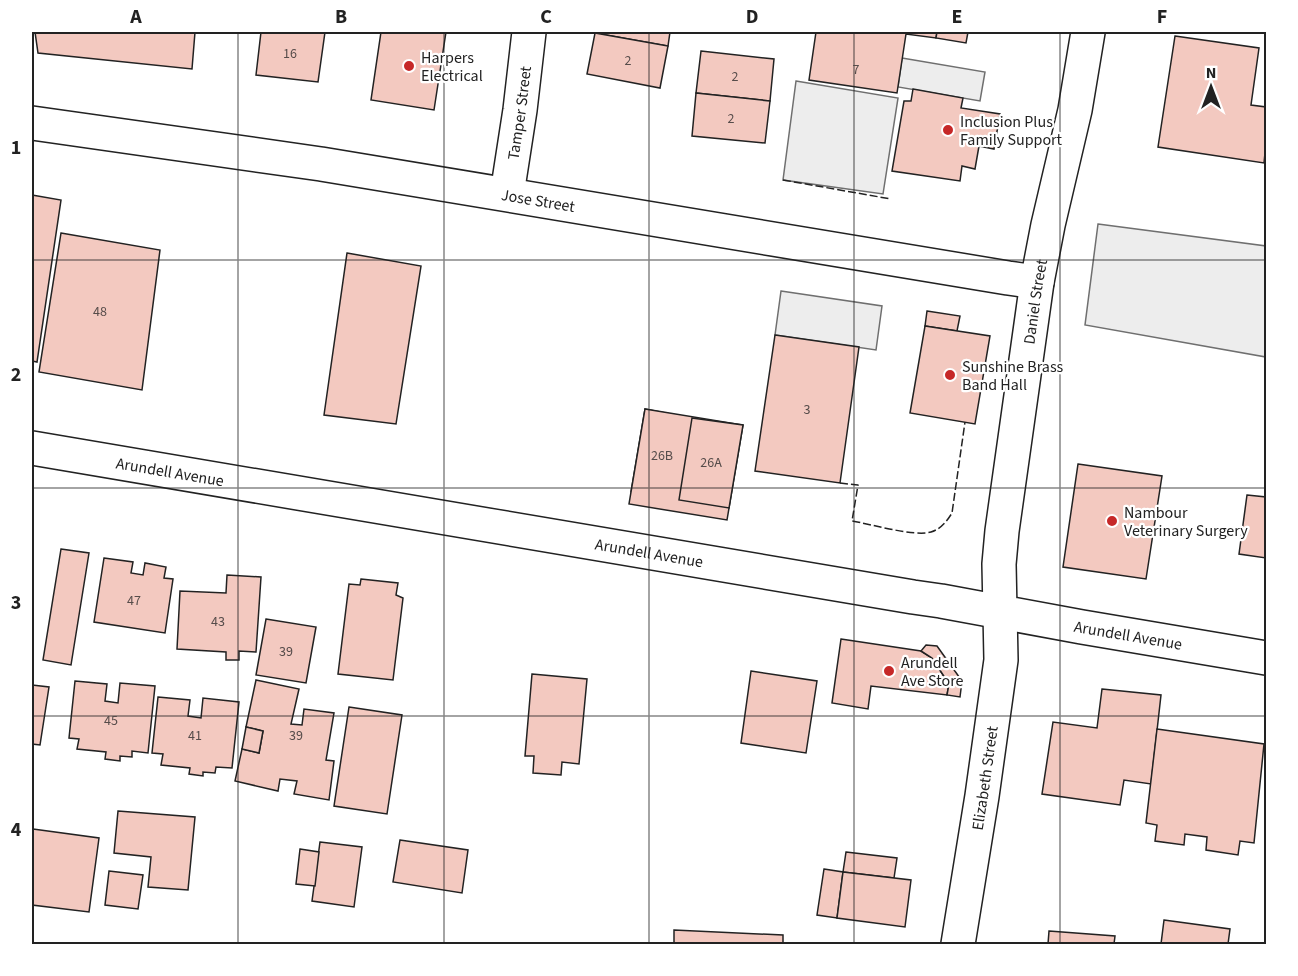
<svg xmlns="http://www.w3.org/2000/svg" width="1298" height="976" viewBox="0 0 1298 976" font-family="'Source Sans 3',sans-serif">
  <rect width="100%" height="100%" fill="#fff"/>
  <g fill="#ededed" stroke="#6f6f6f" stroke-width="1.5">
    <polygon points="902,58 985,72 980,101 898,87"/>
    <polygon points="796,81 898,98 883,194 783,180"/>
    <polygon points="1098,224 1266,246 1266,357 1085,325"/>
    <polygon points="781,291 882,306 876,350 775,335"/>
  </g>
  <g fill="#f3c9c0" stroke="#222" stroke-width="1.5">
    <polygon points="35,32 195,32 192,69 38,53"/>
    <polygon points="261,32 325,32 318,82 256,75"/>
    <polygon points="381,32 446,32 434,110 371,100"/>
    <polygon points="595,32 670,32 668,46 595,33"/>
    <polygon points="816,32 937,32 936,38 906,34 897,93 809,80"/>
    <polygon points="937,32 968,32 966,43 936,38"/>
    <polygon points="595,33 668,46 660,88 587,74"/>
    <polygon points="1175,36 1259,48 1251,105 1266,107 1266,143 1264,163 1158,147"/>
    <polygon points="701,51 774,59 770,101 696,93"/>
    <polygon points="913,89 963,98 961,108 1000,114 994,149 979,146 975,169 962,166 960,181 892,171 904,101 911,101"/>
    <polygon points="696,93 770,101 765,143 692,136"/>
    <polygon points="32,195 61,200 37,362 32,361"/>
    <polygon points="61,233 160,250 142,390 39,372"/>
    <polygon points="347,253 421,266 396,424 324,415"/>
    <polygon points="927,311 960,316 957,331 925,326"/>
    <polygon points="925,326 990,336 975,424 910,413"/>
    <polygon points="775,335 859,347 840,483 755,471"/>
    <polygon points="645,409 692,418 679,500 631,492"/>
    <polygon points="645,409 743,425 727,520 629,504"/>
    <polygon points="692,418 743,425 729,508 679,500"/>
    <polygon points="1078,464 1162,476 1146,579 1063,567"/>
    <polygon points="1247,495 1266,497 1266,558 1239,554"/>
    <polygon points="61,549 89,553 71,665 43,660"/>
    <polygon points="104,558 133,562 131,573 143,575 145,563 166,567 164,578 173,579 165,633 94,622"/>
    <polygon points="227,575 261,577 256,652 239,651 239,660 226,660 226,652 177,649 180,591 226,593"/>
    <polygon points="361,579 398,583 396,595 403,598 393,680 338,674 349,584 360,585"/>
    <polygon points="266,619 316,627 306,683 256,675"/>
    <polygon points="841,639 921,651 932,658 949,684 947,695 871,686 868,709 832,703"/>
    <polygon points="926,645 937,646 962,681 960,697 947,695 949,684 932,658 921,651"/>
    <polygon points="751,671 817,681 806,753 741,743"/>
    <polygon points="532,674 587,679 579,764 562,762 561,775 533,773 534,756 525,756"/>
    <polygon points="256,680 299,689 291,724 302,725 304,709 334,713 326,760 334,761 329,800 294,794 297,781 280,779 278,791 235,781 242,749 259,753 263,731 246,727"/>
    <polygon points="75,681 107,684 105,701 118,703 120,683 155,686 148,753 132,751 132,757 120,756 120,761 105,759 106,752 77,749 79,739 69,738"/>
    <polygon points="32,685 49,687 40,745 32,744"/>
    <polygon points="1102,689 1161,695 1151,784 1124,780 1120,805 1042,794 1053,722 1097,728"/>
    <polygon points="158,697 190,700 188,716 201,718 203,698 239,702 232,768 216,767 215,773 203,772 203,776 189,774 190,768 161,765 163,754 152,753"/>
    <polygon points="349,707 402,715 387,814 334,806"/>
    <polygon points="246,727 263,731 259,753 242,749"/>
    <polygon points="1157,729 1264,744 1254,843 1240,841 1238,855 1206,850 1207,837 1185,834 1184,845 1155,841 1157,825 1146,823"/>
    <polygon points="118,811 195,817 188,890 148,887 151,857 114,853"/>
    <polygon points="33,829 99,838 89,912 32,905 32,839"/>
    <polygon points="400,840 468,850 462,893 393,882"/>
    <polygon points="320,842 362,847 354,907 312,901"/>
    <polygon points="300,849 319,852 315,886 296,884"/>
    <polygon points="846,852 897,858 894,878 843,872"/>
    <polygon points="824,869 843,872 837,918 817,915"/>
    <polygon points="109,871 143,875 138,909 105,905"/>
    <polygon points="843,872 911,880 905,927 837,918"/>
    <polygon points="1164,920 1230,929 1228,944 1161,944"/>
    <polygon points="674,930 783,935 783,944 674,944"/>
    <polygon points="1049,931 1115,936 1114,944 1048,944"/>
  </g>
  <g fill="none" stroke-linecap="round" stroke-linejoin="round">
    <g stroke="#222" stroke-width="36">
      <g id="minor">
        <path id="s1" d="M32 123 321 164 1008 278 1037 282"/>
        <path id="s2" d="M507 194 520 110 529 32"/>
        <path id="s3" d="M958 944 982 796 1001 660 999 564 1002 531 1037 282 1048 225 1075 110 1088 32"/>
      </g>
    </g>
    <g stroke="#222" stroke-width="36">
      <g id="major">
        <path id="s4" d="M32 448 913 597 941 601 1082 627 1266 658"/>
      </g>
    </g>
    <use href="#minor" stroke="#fff" stroke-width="33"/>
    <use href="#major" stroke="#fff" stroke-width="33"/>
    <g stroke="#222" stroke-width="1.5" stroke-dasharray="8 3" stroke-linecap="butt">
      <polyline points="783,180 891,199"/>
      <path d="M840 483 858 485 852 521C871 524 914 537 931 532 941 529 947 521 952 513L965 422"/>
    </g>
  </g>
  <path fill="none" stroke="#222" stroke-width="1.5" stroke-opacity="0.55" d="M238 32V944M444 32V944M649 32V944M854 32V944M1060 32V944M32 260H1266M32 488H1266M32 716H1266"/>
  <g fill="#c62828" stroke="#fff" stroke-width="2">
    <circle cx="409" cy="66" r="6"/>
    <circle cx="948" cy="130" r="6"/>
    <circle cx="950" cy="375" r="6"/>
    <circle cx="1112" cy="521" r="6"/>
    <circle cx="889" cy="671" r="6"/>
  </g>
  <g text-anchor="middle" stroke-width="4.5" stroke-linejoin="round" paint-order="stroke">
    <g font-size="14" fill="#564c4a">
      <text x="290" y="58">16</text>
      <text x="628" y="65">2</text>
      <text x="856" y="74">7</text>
      <text x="735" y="81">2</text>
      <text x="731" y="123">2</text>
      <text x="100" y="316">48</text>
      <text x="807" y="414">3</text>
      <text x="662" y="460">26B</text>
      <text x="711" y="467">26A</text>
      <text x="134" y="605">47</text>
      <text x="218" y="626">43</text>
      <text x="286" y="656">39</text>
      <text x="111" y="725">45</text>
      <text x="195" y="740">41</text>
      <text x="296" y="740">39</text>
    </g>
    <g font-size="16" fill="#222" stroke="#fff" text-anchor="start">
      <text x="421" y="63">Harpers<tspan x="421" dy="18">Electrical</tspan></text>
      <text x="960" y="127">Inclusion Plus<tspan x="960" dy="18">Family Support</tspan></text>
      <text x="962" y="372">Sunshine Brass<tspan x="962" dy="18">Band Hall</tspan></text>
      <text x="1124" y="518">Nambour<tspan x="1124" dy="18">Veterinary Surgery</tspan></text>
      <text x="901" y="668">Arundell<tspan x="901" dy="18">Ave Store</tspan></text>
    </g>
    <g font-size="16" fill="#222" stroke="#fff">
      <text dy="6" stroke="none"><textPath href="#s2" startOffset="82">Tamper Street</textPath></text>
      <text dy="6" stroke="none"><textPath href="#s1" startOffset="512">Jose Street</textPath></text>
      <text dy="6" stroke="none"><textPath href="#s3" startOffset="648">Daniel Street</textPath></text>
      <text dy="6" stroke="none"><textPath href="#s4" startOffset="140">Arundell Avenue</textPath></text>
      <text dy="6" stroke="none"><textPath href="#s4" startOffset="626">Arundell Avenue</textPath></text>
      <text dy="6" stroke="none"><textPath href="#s4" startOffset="1112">Arundell Avenue</textPath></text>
      <text dy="6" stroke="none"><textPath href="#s3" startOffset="168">Elizabeth Street</textPath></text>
    </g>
  </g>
  <rect width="1298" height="976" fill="none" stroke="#ffffff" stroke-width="66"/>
  <g transform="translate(1211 87)" stroke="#ffffff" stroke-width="4.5" paint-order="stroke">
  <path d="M0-4.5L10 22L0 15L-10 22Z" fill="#222222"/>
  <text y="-9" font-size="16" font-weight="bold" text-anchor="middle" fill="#222222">N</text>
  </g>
  <rect x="33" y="33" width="1232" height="910" fill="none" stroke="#222" stroke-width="2"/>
  <g font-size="20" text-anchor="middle" font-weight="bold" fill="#222">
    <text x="136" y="23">A</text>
    <text x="341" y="23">B</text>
    <text x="546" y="23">C</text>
    <text x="752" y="23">D</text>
    <text x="957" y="23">E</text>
    <text x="1162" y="23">F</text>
    <text x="16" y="154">1</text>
    <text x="16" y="381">2</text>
    <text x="16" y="609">3</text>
    <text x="16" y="836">4</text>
  </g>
</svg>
